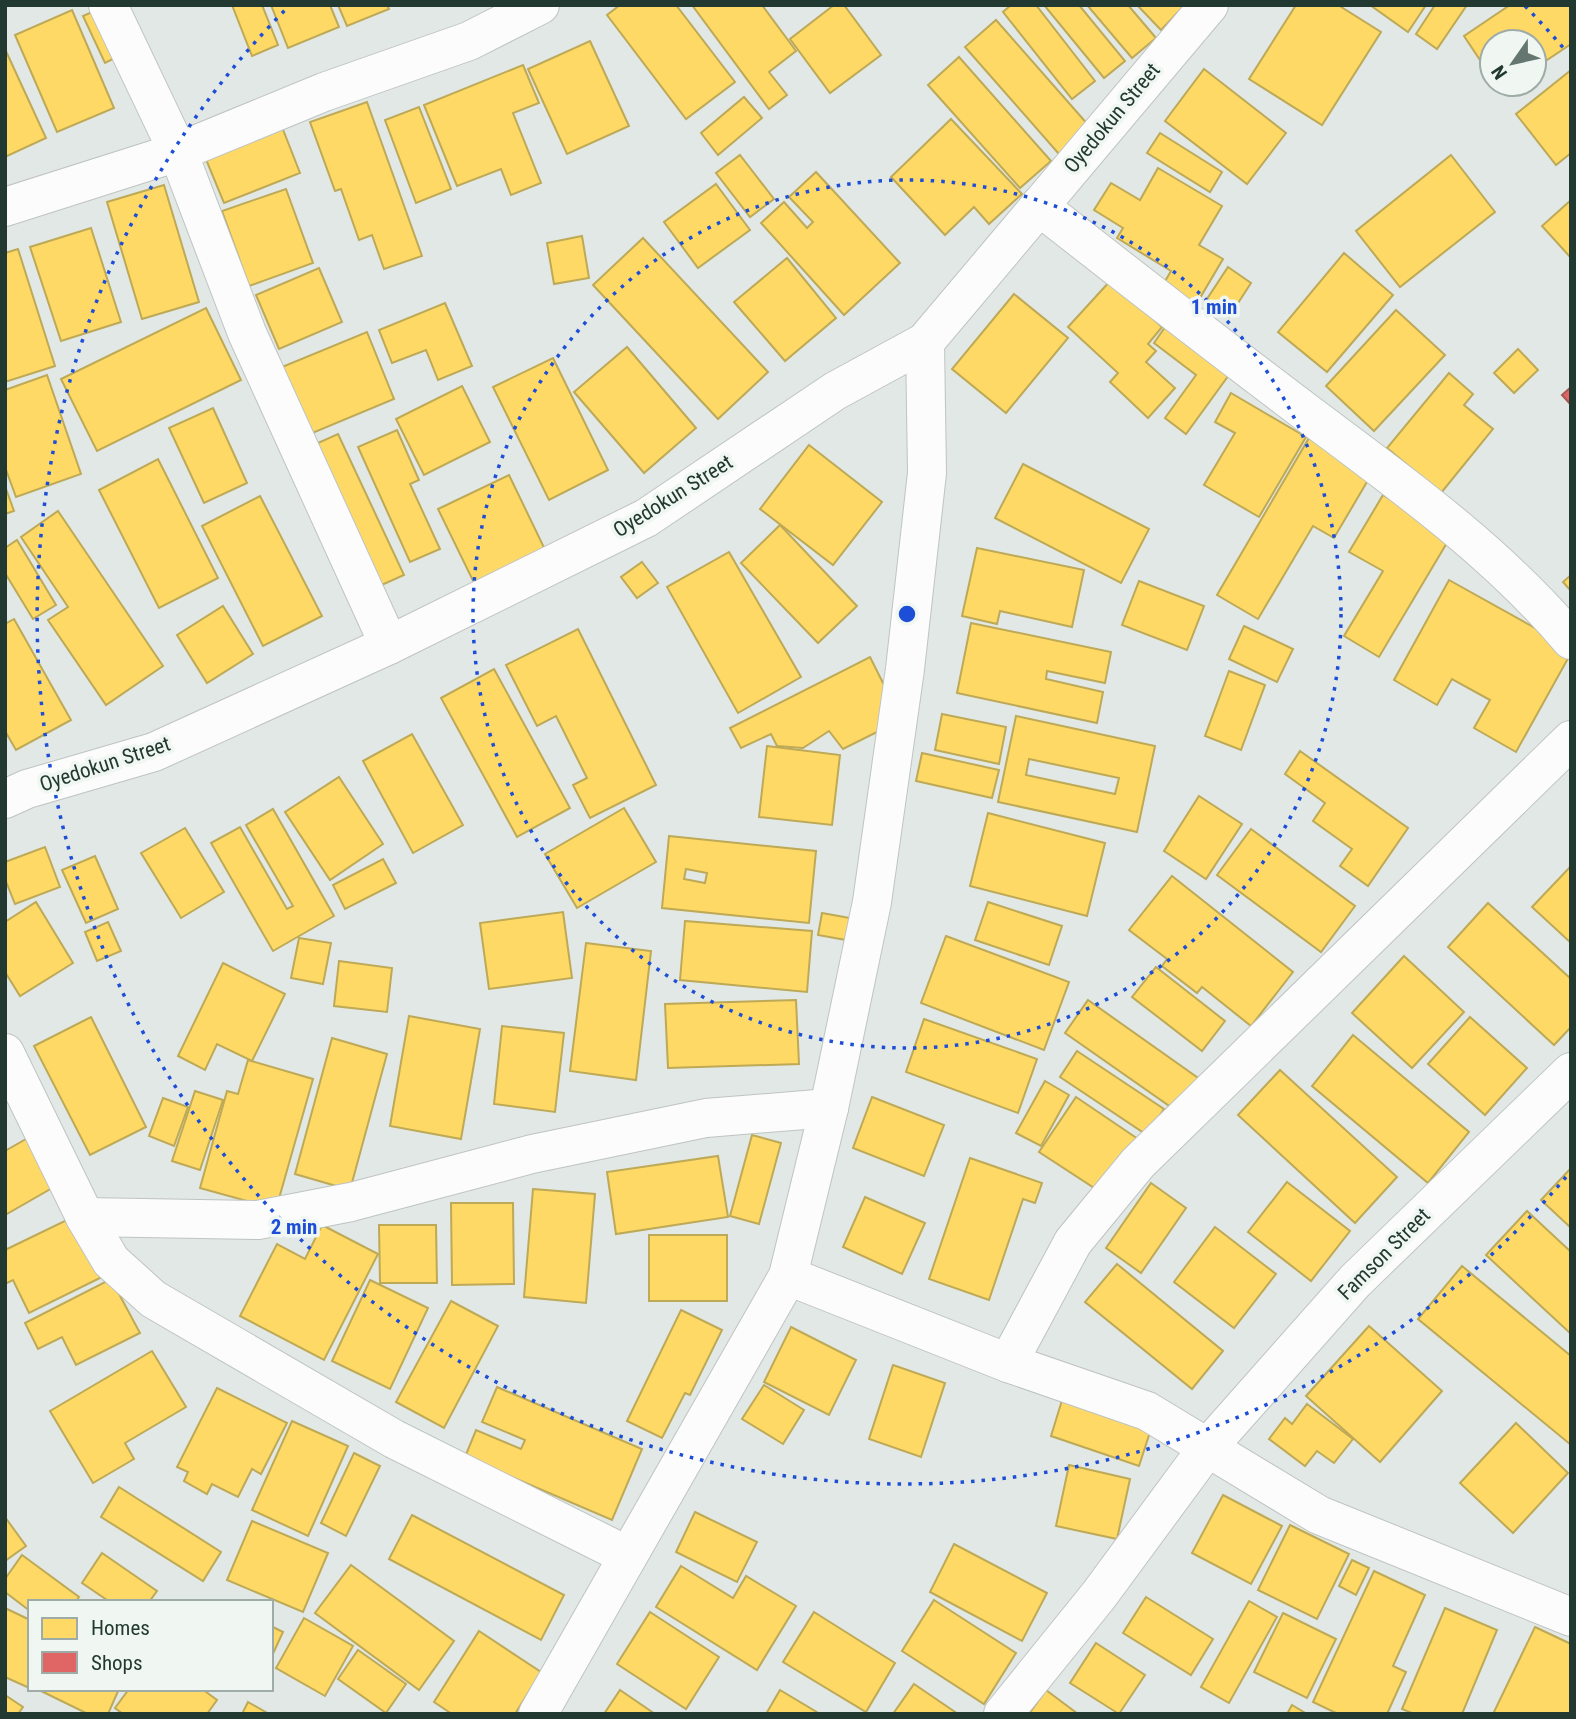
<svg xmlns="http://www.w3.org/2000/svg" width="1576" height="1719" viewBox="0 0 1576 1719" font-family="'Roboto Condensed',sans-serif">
  <rect width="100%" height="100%" fill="#e2e8e5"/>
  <g fill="#ffd966" stroke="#bda956" stroke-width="2" fill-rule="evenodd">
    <polygon points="232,5 262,5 278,45 252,56"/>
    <polygon points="271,5 330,5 339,27 288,48"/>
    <polygon points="338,5 387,5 389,9 347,26"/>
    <polygon points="620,5 676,5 735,82 686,119 607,15"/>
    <polygon points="692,5 762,5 796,51 769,72 787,95 769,109"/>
    <polygon points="834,5 844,5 881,55 830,93 790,39"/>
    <polygon points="1011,5 1036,5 1095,81 1072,99 1003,12"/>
    <polygon points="1044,5 1079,5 1125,61 1104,78"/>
    <polygon points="1087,5 1128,5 1156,38 1132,58"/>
    <polygon points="1137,5 1185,5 1161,30"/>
    <polygon points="1296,5 1338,5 1381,32 1322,125 1249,79"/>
    <polygon points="1370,5 1426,5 1408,32"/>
    <polygon points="1435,5 1467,5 1437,49 1416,34"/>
    <polygon points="1510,5 1571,5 1571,44 1538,66 1534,60 1534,42 1492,42 1492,69 1488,72 1464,36"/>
    <polygon points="101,8 123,54 105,63 83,16"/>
    <polygon points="72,10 114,108 57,132 15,35"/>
    <polygon points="996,20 1090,127 1059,154 965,47"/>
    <polygon points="590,41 629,126 567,154 528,69"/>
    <polygon points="5,49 46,138 5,157"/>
    <polygon points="959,57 1051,161 1020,188 928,85"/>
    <polygon points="523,65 539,103 513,113 541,183 511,195 501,169 457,186 424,105"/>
    <polygon points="1204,69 1286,133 1247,184 1165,121"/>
    <polygon points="1571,70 1571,153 1556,165 1516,114"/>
    <polygon points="744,97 762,118 718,155 701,133"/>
    <polygon points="367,102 422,256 384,269 372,235 359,240 341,189 335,191 310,122"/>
    <polygon points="419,107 451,189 416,203 385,120"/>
    <polygon points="951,119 1022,194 989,224 974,207 945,235 891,177"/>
    <polygon points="282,127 300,173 224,203 205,157"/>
    <polygon points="1160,133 1222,172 1210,192 1147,153"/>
    <polygon points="740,155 774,199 750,217 716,173"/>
    <polygon points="1451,155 1495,212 1400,287 1356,231"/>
    <polygon points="1158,168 1222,206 1199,245 1223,259 1194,308 1161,288 1171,271 1117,238 1123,228 1094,210 1111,183 1140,200"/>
    <polygon points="816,172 900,263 844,315 761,223 784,202 807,228 813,222 789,197"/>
    <polygon points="716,184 750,230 698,268 664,222"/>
    <polygon points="164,185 199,302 142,319 107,202"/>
    <polygon points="286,189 313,263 249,286 222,211"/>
    <polygon points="1571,200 1571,258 1542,226"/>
    <polygon points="91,228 121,322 61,341 30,247"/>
    <polygon points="582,236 589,278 554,284 547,243"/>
    <polygon points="643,238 768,372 718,419 593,285"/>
    <polygon points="18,249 55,366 5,382 5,253"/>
    <polygon points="1344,253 1393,295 1327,372 1278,332"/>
    <polygon points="787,258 836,318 785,361 734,302"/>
    <polygon points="1228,267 1251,283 1229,317 1205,302"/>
    <polygon points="319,268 342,322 279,349 256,295"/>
    <polygon points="1111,280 1162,327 1148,344 1156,351 1146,362 1175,388 1148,418 1110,382 1118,373 1068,327"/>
    <polygon points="1014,294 1068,338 1006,413 952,369"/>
    <polygon points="445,303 472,366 438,380 426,350 392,363 379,330"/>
    <polygon points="206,308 241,380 97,451 61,379"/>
    <polygon points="1396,310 1445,355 1374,431 1326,386"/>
    <polygon points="1170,320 1234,368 1186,434 1165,418 1196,375 1154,343"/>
    <polygon points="367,332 394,399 310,434 282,367"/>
    <polygon points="627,347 696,428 644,473 574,392"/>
    <polygon points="1518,349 1538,370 1514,393 1494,373"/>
    <polygon points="553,358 608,470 549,500 493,387"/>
    <polygon points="1449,373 1473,394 1464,405 1493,429 1441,493 1387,448"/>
    <polygon points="47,375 81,474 16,497 5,467 5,390"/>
    <polygon points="462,386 490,442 424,475 396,419"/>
    <polygon points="1231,393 1306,437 1259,517 1204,485 1235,433 1215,422"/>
    <polygon points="213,408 247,483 204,503 169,428"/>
    <polygon points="397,430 419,480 410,484 440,549 410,562 358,447"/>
    <polygon points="338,434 404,575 375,588 309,447"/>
    <polygon points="1309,438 1371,475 1334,538 1313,526 1258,619 1217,595"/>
    <polygon points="809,445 882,502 833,565 760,509"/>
    <polygon points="158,459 218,578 159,608 99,490"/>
    <polygon points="1023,464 1149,529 1121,583 995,518"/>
    <polygon points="509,475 550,560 479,593 438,509"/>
    <polygon points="5,486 14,511 5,514"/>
    <polygon points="1383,495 1451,536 1379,657 1344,636 1383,571 1349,552"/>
    <polygon points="260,496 322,616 263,646 202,526"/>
    <polygon points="58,511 163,666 106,705 48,620 68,607 21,537"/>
    <polygon points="780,525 857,606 818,643 741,563"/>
    <polygon points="17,540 56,605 33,619 5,573 5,548"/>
    <polygon points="977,548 1084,570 1072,627 1000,611 997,624 962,616"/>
    <polygon points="729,552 801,677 738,713 667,587"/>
    <polygon points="642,562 658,583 637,598 621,577"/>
    <polygon points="1571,575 1571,591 1563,582"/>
    <polygon points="1449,580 1571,648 1571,653 1516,752 1474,728 1490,700 1452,679 1437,705 1394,680"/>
    <polygon points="1139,581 1204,606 1187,650 1122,625"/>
    <polygon points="223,606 253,654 207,683 177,635"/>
    <polygon points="14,619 71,720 16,750 5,731 5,624"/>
    <polygon points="971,623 1111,652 1105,683 1047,671 1046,679 1103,692 1097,723 957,693"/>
    <polygon points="1244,626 1293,649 1277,682 1229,659"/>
    <polygon points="578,629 656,785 590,818 573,785 587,778 556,716 537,726 506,665"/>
    <polygon points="870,657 893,703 889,726 843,749 829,731 803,748 777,746 771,734 741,748 730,728"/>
    <polygon points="494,669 570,808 517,837 441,698"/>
    <polygon points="1229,671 1265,685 1241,750 1205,736"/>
    <polygon points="942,714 1006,727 999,764 935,750"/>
    <path d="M1016 716 1155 746 1137 832 998 802ZM1029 759 1119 778 1115 794 1026 775Z"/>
    <polygon points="412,734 463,825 413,853 363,761"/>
    <polygon points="767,746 840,755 832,825 759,817"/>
    <polygon points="1300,751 1408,828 1368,886 1340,866 1352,849 1313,821 1325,803 1285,774"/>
    <polygon points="922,753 999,770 992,798 916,781"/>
    <polygon points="339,777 383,844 330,880 285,812"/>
    <polygon points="1199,796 1242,824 1206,879 1164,851"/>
    <polygon points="624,808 656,862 577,908 545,854"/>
    <polygon points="273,809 334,916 273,951 211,843 240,827 287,909 293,906 246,825"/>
    <polygon points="988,813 1105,843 1087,916 970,886"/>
    <polygon points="185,828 224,892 181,918 141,853"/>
    <polygon points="1251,829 1355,906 1321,952 1217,875"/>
    <path d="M669 836 816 851 809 923 662 908ZM686 869 707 873 705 883 684 879Z"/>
    <polygon points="45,847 60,887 15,904 5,879 5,862"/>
    <polygon points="95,856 118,909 86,923 62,870"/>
    <polygon points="383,859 396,883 345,909 333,885"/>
    <polygon points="1571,866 1571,943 1532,907"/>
    <polygon points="1172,876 1293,972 1251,1026 1202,987 1197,993 1162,966 1167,959 1129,930"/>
    <polygon points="36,902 73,963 20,996 5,972 5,922"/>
    <polygon points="988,902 1062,926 1049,965 975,940"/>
    <polygon points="1488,903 1571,979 1571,1027 1554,1045 1448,947"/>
    <polygon points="563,912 572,978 489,989 480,923"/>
    <polygon points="822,913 850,918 846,940 818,935"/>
    <polygon points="685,921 812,931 807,992 680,980"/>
    <polygon points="108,922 121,951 97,961 85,932"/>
    <polygon points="946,936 1069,982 1044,1050 921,1003"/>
    <polygon points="299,938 331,943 323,984 291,978"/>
    <polygon points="586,943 651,951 636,1080 570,1071"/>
    <polygon points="1404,956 1464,1012 1412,1068 1352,1013"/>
    <polygon points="339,961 392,968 387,1012 334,1006"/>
    <polygon points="223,963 285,994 252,1061 217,1044 205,1070 178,1056"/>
    <polygon points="1156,967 1225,1021 1202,1051 1132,997"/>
    <polygon points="796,1000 799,1064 668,1068 665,1004"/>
    <polygon points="1088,1000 1201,1080 1178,1112 1065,1033"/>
    <polygon points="409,1016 480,1029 461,1139 390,1126"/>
    <polygon points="91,1017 146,1127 90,1155 34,1046"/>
    <polygon points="1470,1017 1527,1068 1485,1115 1428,1064"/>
    <polygon points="924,1019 1037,1059 1018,1113 906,1072"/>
    <polygon points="502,1026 564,1033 555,1112 494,1104"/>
    <polygon points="1353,1035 1469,1132 1428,1183 1312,1086"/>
    <polygon points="332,1038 387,1054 350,1190 295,1174"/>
    <polygon points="1077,1051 1164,1109 1147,1135 1060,1077"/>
    <polygon points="248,1060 313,1079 276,1209 200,1188 227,1091 238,1094"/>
    <polygon points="1280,1070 1397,1177 1355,1223 1238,1115"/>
    <polygon points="1045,1081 1069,1095 1041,1146 1016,1133"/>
    <polygon points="195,1091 223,1100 200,1170 172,1161"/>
    <polygon points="872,1097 944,1125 924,1176 853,1148"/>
    <polygon points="1076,1097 1138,1139 1102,1193 1039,1152"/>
    <polygon points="163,1098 188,1107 174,1146 149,1136"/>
    <polygon points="752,1135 781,1143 759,1224 730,1216"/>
    <polygon points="26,1139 54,1187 5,1215 5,1151"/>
    <polygon points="718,1156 728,1217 616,1234 607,1172"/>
    <polygon points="970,1158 1042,1183 1035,1203 1023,1199 989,1300 929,1279"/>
    <polygon points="1571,1168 1571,1228 1541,1200"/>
    <polygon points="1287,1182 1350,1231 1311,1281 1248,1232"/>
    <polygon points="1151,1183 1186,1208 1141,1273 1106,1248"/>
    <polygon points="533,1189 595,1194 586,1303 524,1297"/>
    <polygon points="865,1197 925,1223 902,1274 843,1247"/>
    <polygon points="451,1203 513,1203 514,1284 452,1285"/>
    <polygon points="1527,1211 1571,1252 1571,1334 1486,1255"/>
    <polygon points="75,1216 104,1276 29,1313 13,1280 5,1284 5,1250"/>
    <polygon points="322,1225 378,1254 324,1360 240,1316 277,1244 305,1259"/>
    <polygon points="379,1225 436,1225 437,1283 380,1283"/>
    <polygon points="1215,1227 1276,1274 1234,1328 1174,1282"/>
    <rect x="649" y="1235" width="78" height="66"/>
    <polygon points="1117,1264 1223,1351 1192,1389 1085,1302"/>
    <polygon points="1462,1266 1571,1356 1571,1445 1418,1319"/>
    <polygon points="111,1279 140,1333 76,1365 62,1337 38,1349 25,1323"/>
    <polygon points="370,1280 428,1308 390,1389 332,1361"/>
    <polygon points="451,1301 498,1326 444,1428 396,1402"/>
    <polygon points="681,1310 722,1330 690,1395 685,1393 662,1438 627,1421"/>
    <polygon points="1369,1326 1442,1391 1380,1462 1306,1396"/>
    <polygon points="791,1327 856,1360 829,1415 764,1382"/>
    <polygon points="152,1351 186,1407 125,1443 134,1459 93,1483 50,1411"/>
    <polygon points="893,1365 945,1383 921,1457 869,1439"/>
    <polygon points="764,1385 804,1410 783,1444 742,1419"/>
    <polygon points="497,1387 642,1449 612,1520 465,1457 476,1430 521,1449 525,1440 482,1422"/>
    <polygon points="217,1388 287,1423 261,1474 252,1469 238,1497 212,1484 207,1494 184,1481 188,1472 177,1467"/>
    <polygon points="1063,1397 1152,1426 1139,1466 1051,1436"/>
    <polygon points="1307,1404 1353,1439 1334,1463 1317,1451 1305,1466 1269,1439 1285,1418 1292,1424"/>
    <polygon points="292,1421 348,1446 308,1536 252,1510"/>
    <polygon points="1516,1423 1568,1473 1513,1533 1460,1483"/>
    <polygon points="354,1453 380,1466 346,1536 321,1523"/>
    <polygon points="1069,1465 1130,1479 1117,1539 1056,1526"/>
    <polygon points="119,1487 221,1552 203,1581 101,1517"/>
    <polygon points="1223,1495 1282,1526 1251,1584 1192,1553"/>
    <polygon points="695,1512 757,1542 737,1582 676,1552"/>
    <polygon points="412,1515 564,1595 541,1640 389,1559"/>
    <polygon points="5,1517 26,1546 5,1561"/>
    <polygon points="252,1521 328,1553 303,1612 227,1580"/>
    <polygon points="1290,1525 1349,1554 1317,1619 1258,1590"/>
    <polygon points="954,1544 1047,1593 1022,1641 930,1592"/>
    <polygon points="102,1553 157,1591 149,1602 110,1602 82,1583"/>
    <polygon points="22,1555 79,1597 75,1602 30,1602 30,1611 5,1592 5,1579"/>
    <polygon points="1352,1560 1369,1568 1356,1595 1339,1586"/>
    <polygon points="351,1565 454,1641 419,1690 315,1613"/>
    <polygon points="681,1566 733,1598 746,1576 796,1606 757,1670 656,1607"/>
    <polygon points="1374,1571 1425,1595 1393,1666 1406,1672 1387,1714 1338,1714 1313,1702"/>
    <polygon points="1146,1597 1213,1639 1191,1675 1123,1633"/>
    <polygon points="934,1600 1016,1653 984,1704 902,1651"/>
    <polygon points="1249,1601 1277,1617 1229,1703 1201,1687"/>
    <polygon points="5,1608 30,1620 30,1682 27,1687 5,1677"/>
    <polygon points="1445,1608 1497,1630 1462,1714 1414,1714 1402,1709"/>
    <polygon points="650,1612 719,1657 686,1709 617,1664"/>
    <polygon points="814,1612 895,1663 866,1712 783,1662"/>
    <polygon points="1283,1613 1336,1639 1307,1698 1254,1672"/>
    <polygon points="304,1618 353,1646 325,1696 276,1668"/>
    <polygon points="271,1626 283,1632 271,1658"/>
    <polygon points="1535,1627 1571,1644 1571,1714 1493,1714"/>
    <polygon points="479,1631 541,1672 515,1714 452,1714 434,1702"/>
    <polygon points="1096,1643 1145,1675 1119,1714 1070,1683"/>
    <polygon points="358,1650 406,1684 386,1713 338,1679"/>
    <polygon points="914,1684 958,1714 893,1714"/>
    <polygon points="37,1689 119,1689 108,1714 88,1714"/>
    <polygon points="129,1689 202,1689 217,1700 207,1714 123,1714 115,1708"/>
    <polygon points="620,1690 655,1714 604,1714"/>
    <polygon points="780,1690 820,1714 766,1714"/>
    <polygon points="1046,1690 1078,1714 1029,1714"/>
    <polygon points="5,1695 23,1707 18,1714 5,1714"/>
    <polygon points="248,1702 269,1714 242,1714"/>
    <polygon points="1292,1705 1307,1714 1287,1714"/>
  </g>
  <polygon fill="#e06666" stroke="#a75856" stroke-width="2" points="1571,387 1571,405 1562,395"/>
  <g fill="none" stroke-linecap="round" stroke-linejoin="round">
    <g stroke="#bfc4c2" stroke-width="40">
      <g id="minor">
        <polyline points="108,5 178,152 247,333 389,645"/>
        <path d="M1039 206C1128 276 1217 345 1307 413 1399 482 1496 551 1571 640"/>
        <polyline points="5,207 178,152 324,92 469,41 540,5"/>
        <polyline points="5,799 27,789 154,752 389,645 646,518 835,391 925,342 1209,5"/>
        <polyline points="5,1053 85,1217 111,1261 153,1299 394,1439 626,1555"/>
        <polyline points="85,1217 258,1220 351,1202 532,1154 706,1118 829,1108"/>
        <polyline points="788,1276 1008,1363 1147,1411 1319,1515 1571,1617"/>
        <polyline points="1008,1363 1073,1242 1138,1163 1571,740"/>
        <polyline points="538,1714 788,1276 829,1108 872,902 905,669 927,473 925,342"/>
        <polyline points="1003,1714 1099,1595 1208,1447 1355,1281 1571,1072"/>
      </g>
    </g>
    <use href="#minor" stroke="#fbfcfb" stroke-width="38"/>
  </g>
  <g fill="none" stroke="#1d4ed8" stroke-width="3.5" stroke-dasharray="3.5 7">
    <circle cx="907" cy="614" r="434"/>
    <path d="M1566 1177A867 867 0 1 1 289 6M1525 6A867 867 0 0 1 1566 51"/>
  </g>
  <g text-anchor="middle" stroke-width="7" stroke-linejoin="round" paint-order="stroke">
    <g font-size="21" fill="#223932" stroke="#f0f7f3">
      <text transform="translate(1112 118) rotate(-50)" y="7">Oyedokun Street</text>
      <text transform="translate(673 496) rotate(-32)" y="7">Oyedokun Street</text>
      <text transform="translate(105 764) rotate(-18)" y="7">Oyedokun Street</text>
      <text transform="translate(1384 1254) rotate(-45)" y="7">Famson Street</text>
    </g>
  </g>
  <circle cx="907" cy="614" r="10" fill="#1d4ed8" stroke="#f0f7f3" stroke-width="3.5"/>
  <g font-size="21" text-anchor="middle" font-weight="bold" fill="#1d4ed8" stroke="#f0f7f3" stroke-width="7" stroke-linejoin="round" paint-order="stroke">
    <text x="1214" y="314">1 min</text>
    <text x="294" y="1234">2 min</text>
  </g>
  <rect width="1576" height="1719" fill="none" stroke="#223932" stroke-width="14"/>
  <rect x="28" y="1600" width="245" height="91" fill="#f0f7f3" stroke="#9eaba6" stroke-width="2"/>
  <rect x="42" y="1618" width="35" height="21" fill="#ffd966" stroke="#9eaba6" stroke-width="2"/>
  <text x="91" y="1635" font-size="21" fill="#223932">Homes</text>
  <rect x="42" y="1652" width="35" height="21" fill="#e06666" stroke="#9eaba6" stroke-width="2"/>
  <text x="91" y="1670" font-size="21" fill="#223932">Shops</text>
  <g transform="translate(1513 63) rotate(236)"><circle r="33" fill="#f0f7f3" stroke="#9eaba6" stroke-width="2"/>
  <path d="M0-5L12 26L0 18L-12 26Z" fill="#657671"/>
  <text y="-10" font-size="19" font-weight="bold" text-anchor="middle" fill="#223932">N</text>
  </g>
</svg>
